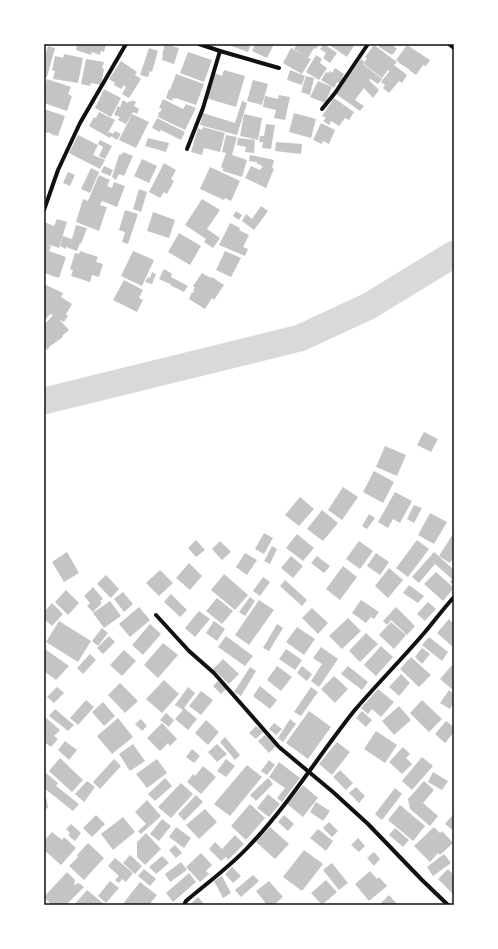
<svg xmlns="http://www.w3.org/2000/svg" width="498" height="949" viewBox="0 0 498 949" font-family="'Space Grotesk',sans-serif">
  <rect width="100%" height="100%" fill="#fff"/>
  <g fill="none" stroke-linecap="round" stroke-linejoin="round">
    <polyline stroke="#d9d9d9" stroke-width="27" points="44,401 300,338 369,306 454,254"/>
  </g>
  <g fill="#c4c4c4">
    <polygon points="72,44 106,44 104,52 101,51 100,55 92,52 91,55 76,50 77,46"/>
    <polygon points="165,44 179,48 174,64 162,60 163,55 162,55"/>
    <polygon points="226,44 251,44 248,52"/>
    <polygon points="255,44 274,44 267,58 252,51"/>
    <polygon points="297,44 319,44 316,49 314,48 308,58 311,59 302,74 283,63 291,48 305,56 294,49"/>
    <polygon points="324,44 337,53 330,63 323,58 326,53 320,49"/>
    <polygon points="328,44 355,44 347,57"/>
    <polygon points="381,44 391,44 397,49 392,55 379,47"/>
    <polygon points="374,45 397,62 394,65 407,75 402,83 399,81 389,93 383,88 385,85 381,82 389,72 390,72 388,70 382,78 364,64 365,62 364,62 367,59 365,57"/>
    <polygon points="407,45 430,60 426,66 423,65 416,75 409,70 410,70 398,62 398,61 396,60"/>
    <polygon points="48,46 55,48 47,77 44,77 44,59"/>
    <polygon points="149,48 158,51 152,72 150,71 148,77 140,75"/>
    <polygon points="188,52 212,60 204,82 180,73"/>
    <polygon points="64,54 83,58 78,83 53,79 55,71 52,70 55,56 63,58"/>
    <polygon points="316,55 322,59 320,63 327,68 319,80 306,72"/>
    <polygon points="86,59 104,62 102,68 104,69 101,85 91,83 90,86 81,84"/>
    <polygon points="361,59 365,62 363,64 382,79 378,84 372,80 370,79 369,80 379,90 373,98 364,88 355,100 364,106 360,111 336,94"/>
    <polygon points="121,61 137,72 135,75 141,79 129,98 122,94 126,87 124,85 121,89 114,85 115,83 109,79"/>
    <polygon points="335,68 344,74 342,79 343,79 340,84 337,82 334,88 321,80 326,72 328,73 330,71 332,73"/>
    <polygon points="224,70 245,76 236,107 206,98 214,73 222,76"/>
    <polygon points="290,70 305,76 302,85 287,80"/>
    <polygon points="176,74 204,84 196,105 176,98 175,99 173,98 172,101 166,98 169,89 170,90"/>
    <polygon points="306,76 314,78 310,95 301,92"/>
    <polygon points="47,79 71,87 68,94 72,96 67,111 44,103 44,86"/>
    <polygon points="253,80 268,84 262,105 247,101"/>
    <polygon points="318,81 332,87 325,103 310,97"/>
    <polygon points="104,89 121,98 111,117 95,108"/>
    <polygon points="279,95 290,97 285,120 274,118 276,110 263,107 265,96 278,99"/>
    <polygon points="334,98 354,112 349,120 345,118 339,126 331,121 329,125 323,121 326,118 322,116"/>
    <polygon points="163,99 183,109 186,104 196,108 185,130 158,117 159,114 158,114 159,112 160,112 162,109 159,108"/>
    <polygon points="123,100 128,103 129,101 131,102 132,100 136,102 134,106 139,109 137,114 133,112 126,124 118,120 120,117 114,115 118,106 120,107"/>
    <polygon points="242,101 247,103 237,135 200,125 203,113 235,123"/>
    <polygon points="44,109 65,116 58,136 55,135 55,136 48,132 48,133 44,132"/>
    <polygon points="99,112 115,120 108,133 109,133 110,132 113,134 115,131 121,134 117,140 111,136 110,138 89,126 94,117 96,118"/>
    <polygon points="294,113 316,119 311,138 289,132"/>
    <polygon points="132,114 149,122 136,148 119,140"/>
    <polygon points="244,114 262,118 258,140 240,136"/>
    <polygon points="157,118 185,132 181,140 161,130 160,132 152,128"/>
    <polygon points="321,123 335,130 329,144 323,141 322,144 313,140"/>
    <polygon points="266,124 275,125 271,149 262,148 263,142 259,142 260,136 264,136"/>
    <polygon points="203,127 225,133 220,152 204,148 202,155 191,152 198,128 202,130"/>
    <polygon points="78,135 98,145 93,155 105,160 100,169 69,153"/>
    <polygon points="226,135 237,137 232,155 247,160 242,177 223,171 223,168 221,167 226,153 222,152"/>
    <polygon points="148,138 169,143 166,152 145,146"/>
    <polygon points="238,138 255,140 254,153 245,152 246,147 237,145"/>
    <polygon points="100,140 112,146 105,159 99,156 103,147 98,144"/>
    <polygon points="276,142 302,144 301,154 275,151"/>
    <polygon points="123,152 133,156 124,176 119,174 116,180 112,177 119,155 122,154"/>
    <polygon points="250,155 274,160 272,168 274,169 266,188 245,178 251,166 260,170 263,166 261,166 261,165 257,164 257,162 249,161"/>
    <polygon points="142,159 157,166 149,183 134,176"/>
    <polygon points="164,163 176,170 171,179 174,181 167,194 164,192 160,198 149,192"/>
    <polygon points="104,166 113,170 110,176 101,172"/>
    <polygon points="210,167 240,181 231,201 225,198 224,200 200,189"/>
    <polygon points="91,168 99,172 90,193 81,189"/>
    <polygon points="68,172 75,175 70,186 63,183"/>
    <polygon points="99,175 110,180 107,186 112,188 114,182 125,186 117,207 102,201 100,205 107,207 99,231 76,222 83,199 88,201 90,196 97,199 90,196"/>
    <polygon points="139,189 147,192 141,212 133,209"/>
    <polygon points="202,199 220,210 207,229 220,238 213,248 204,242 206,239 185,225"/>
    <polygon points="261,206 268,211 254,230 242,221 246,214 252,219"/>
    <polygon points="125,210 138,214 128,244 122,242 125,232 119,230"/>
    <polygon points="236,211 242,215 239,220 233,216"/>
    <polygon points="153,212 175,220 169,238 147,231"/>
    <polygon points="57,219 67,222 59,248 47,244 51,246 49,251 66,257 59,278 44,273 44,222 54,226"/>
    <polygon points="230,223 240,228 239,230 249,235 243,247 248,249 245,256 219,245"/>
    <polygon points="76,225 87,228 81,244 80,243 77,251 66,247 66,249 60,246 63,236 72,239"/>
    <polygon points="179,233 201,246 190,265 168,252"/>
    <polygon points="80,251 98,257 96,262 103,264 99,277 92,275 90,282 71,276 73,270 70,269 75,253 79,254"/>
    <polygon points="133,251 154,260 142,286 121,276"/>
    <polygon points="225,251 241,258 231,277 216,270"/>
    <polygon points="164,269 172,274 171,277 188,286 184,292 170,285 171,284 168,283 159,279"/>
    <polygon points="152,272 156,274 152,284 145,282 148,277 150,278"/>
    <polygon points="202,273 211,278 212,277 224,285 214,300 212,298 205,309 189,299 192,292 193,293 194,291 193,290 195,288 193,286"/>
    <polygon points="124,280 143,290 139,298 143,300 137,312 113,300"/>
    <polygon points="44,284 63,293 61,297 72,304 66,314 68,316 64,322 59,319 69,330 62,336 63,337 49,347 48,350 44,347 44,325 53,315 50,314 44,322 44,307 45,306 44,305"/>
    <polygon points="424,432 438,439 431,452 417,445"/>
    <polygon points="385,446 406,455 397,476 376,467"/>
    <polygon points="374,471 394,482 383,503 363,492"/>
    <polygon points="343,487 358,497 342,520 328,510"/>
    <polygon points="395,492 412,501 400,523 393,519 388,528 378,522"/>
    <polygon points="300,497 314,509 299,526 285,515"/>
    <polygon points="414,505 422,508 414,523 407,519"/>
    <polygon points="322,510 338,523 323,541 307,529"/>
    <polygon points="430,513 447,522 434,544 418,535"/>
    <polygon points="369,514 375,518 367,529 362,526"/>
    <polygon points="264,533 273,538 264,554 255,549"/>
    <polygon points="297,534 314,548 303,561 286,548"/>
    <polygon points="453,534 454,535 454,557 450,563 439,556"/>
    <polygon points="196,540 205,550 196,557 188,548"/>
    <polygon points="417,540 429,549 408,577 396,568"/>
    <polygon points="220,541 231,552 222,560 212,549"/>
    <polygon points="359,541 373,551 360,569 346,559"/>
    <polygon points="272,546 277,549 270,564 264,561"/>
    <polygon points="67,552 79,573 64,582 52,562"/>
    <polygon points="434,552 454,570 454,586 450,582 452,579 435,564 419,583 412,577"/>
    <polygon points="245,553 257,560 247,575 236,567"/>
    <polygon points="376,553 389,562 380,575 367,566"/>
    <polygon points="291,556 303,566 293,578 281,568"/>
    <polygon points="317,556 330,566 324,573 311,563"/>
    <polygon points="189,563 202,576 190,590 176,578"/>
    <polygon points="343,566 357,577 340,600 326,589"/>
    <polygon points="389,568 403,580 388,598 375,586"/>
    <polygon points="160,570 173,583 159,596 146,583"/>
    <polygon points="436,572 454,588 443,601 424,584"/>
    <polygon points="224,574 248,595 235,610 211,590"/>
    <polygon points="106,575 119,589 111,598 97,584"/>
    <polygon points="263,577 270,582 260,596 253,591"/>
    <polygon points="285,580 307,600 302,606 280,586"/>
    <polygon points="409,585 424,596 418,603 403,593"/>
    <polygon points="93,587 103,599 100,601 102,603 93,612 87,606 90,603 84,596"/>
    <polygon points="66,590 79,603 68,615 55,602"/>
    <polygon points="123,592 133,604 124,612 114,599"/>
    <polygon points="171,594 187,610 180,617 164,602"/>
    <polygon points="250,597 255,601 245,616 239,612"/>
    <polygon points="217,598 233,611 222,624 206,611"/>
    <polygon points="259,600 274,610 249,645 235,635"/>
    <polygon points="361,600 379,612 374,619 371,617 366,623 352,613"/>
    <polygon points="110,601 121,616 104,628 93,613"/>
    <polygon points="428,602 436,609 425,621 417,614"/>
    <polygon points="52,603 63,614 52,626 44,619 44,612"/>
    <polygon points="139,607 150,620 130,637 119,624"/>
    <polygon points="396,607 415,626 407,635 391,620 387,625 383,621"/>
    <polygon points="312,608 328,623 318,634 302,618"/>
    <polygon points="199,611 210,619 195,637 185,628"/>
    <polygon points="348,618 361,631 342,649 329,636"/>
    <polygon points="449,619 454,624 454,646 453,647 437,633"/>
    <polygon points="59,621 91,641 78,662 46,642"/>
    <polygon points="214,621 225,629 217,641 206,633"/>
    <polygon points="391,622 406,635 394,649 379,635"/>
    <polygon points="150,624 161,634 143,655 132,645"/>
    <polygon points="277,624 283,628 269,651 263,648"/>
    <polygon points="297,627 315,639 304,655 286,642"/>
    <polygon points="102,628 108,633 98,646 92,641"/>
    <polygon points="366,633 378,644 360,662 349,651"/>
    <polygon points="109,636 115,642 103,654 97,648"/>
    <polygon points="226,636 253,656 245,666 218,647"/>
    <polygon points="429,637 448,652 442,661 422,645"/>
    <polygon points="163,643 178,655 158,678 144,665"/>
    <polygon points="381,646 393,657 376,676 364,665"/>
    <polygon points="321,647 338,659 319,687 311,681 322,664 313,658"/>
    <polygon points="422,648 430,654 422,664 415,657"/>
    <polygon points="45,649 69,666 56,680 44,671 44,651"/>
    <polygon points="286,649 302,660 295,670 279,659"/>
    <polygon points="124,650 136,661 122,676 110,665"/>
    <polygon points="90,654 96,660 83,674 77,668"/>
    <polygon points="411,657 431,675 419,687 400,669"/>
    <polygon points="223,659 239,674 229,684 213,669"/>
    <polygon points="454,663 454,691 440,679"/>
    <polygon points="277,666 292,677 281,691 267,680"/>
    <polygon points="302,666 312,674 307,681 297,673"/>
    <polygon points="348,666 368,682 362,690 341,674"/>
    <polygon points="250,667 256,671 241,696 234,692"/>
    <polygon points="401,674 410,683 399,696 389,687"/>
    <polygon points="334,676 348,689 335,703 321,689"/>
    <polygon points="164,680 179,694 162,713 146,699"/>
    <polygon points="218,681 226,689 221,694 213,686"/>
    <polygon points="120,683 138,701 125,713 108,695"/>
    <polygon points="260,686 277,700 270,709 253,696"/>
    <polygon points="57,687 64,693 54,703 47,697"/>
    <polygon points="188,687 195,693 184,708 197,719 188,730 175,719 183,710 175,705"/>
    <polygon points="311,687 318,692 301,716 294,712"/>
    <polygon points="378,689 394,702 381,717 372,709 368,714 361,708"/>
    <polygon points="449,690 454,694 454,706 452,705 450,709 440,703"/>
    <polygon points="201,691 213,700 201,715 189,706"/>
    <polygon points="86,700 94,707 78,725 70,718"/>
    <polygon points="422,700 442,719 429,732 410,713"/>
    <polygon points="103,702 115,716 104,726 92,712"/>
    <polygon points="399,706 411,720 394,735 382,721"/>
    <polygon points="55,709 74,725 68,731 49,716"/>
    <polygon points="309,711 331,727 308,759 286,743"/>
    <polygon points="362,711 372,720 366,727 356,718"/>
    <polygon points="166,713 174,720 169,727 160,720"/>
    <polygon points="44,716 60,730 54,736 58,739 51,747 44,742"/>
    <polygon points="118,718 133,737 112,754 97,736"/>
    <polygon points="141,719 147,726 142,731 135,724"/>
    <polygon points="290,719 296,724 283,742 278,738"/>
    <polygon points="206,720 219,732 208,745 195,733"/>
    <polygon points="446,721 454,727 454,732 445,743 435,734"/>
    <polygon points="162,723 177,739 170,746 168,743 160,751 147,738"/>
    <polygon points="274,723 282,729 276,735 269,729"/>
    <polygon points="256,726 263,732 256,739 249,733"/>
    <polygon points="376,731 397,745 385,763 364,749"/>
    <polygon points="265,735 276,746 269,753 258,741"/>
    <polygon points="225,737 240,755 235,760 220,742"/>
    <polygon points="65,741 77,750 69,760 58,750"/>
    <polygon points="337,742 350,752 332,775 319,764"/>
    <polygon points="133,744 145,761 130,771 119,754"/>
    <polygon points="217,744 227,754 217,762 208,752"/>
    <polygon points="403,747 410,754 406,758 412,764 402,774 389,762"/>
    <polygon points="192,749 200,756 194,763 186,757"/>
    <polygon points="422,757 433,766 412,790 402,781"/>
    <polygon points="60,758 83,780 72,792 49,771"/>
    <polygon points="114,759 121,766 100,789 93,782"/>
    <polygon points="157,759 167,773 147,788 136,774"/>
    <polygon points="226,759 235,766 226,777 217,771"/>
    <polygon points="269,760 275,765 267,775 261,771"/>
    <polygon points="279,762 300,778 282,802 277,798 285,788 269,777"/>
    <polygon points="247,765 262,777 230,816 214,804"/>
    <polygon points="203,766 216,777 201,794 187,782 193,774 195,776"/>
    <polygon points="340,770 353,783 346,790 333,777"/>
    <polygon points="433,772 448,781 442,790 428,782"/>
    <polygon points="46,773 58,783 56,786 79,804 73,811 44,788 44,775"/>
    <polygon points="165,778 172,786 155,801 148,794"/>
    <polygon points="268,778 273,784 256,801 250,795"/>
    <polygon points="87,781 95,787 84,802 75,794"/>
    <polygon points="424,781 434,790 423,803 438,816 430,826 410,809 408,799"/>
    <polygon points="181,783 193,794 171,818 158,807"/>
    <polygon points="303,785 318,798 303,817 287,804"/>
    <polygon points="356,787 365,796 359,803 349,793"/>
    <polygon points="395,788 402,794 382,820 375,814"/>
    <polygon points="268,794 280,804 269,817 257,808"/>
    <polygon points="196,795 203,802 184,821 178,814"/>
    <polygon points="46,797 48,807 44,812 44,799"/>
    <polygon points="147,800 161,816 141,834 138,831 146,824 135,812"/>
    <polygon points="316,802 330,811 323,821 310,812"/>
    <polygon points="250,804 265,818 246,840 231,826"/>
    <polygon points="400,805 425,826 413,841 388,820"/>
    <polygon points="205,809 217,822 199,839 186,825"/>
    <polygon points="454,813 454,831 445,824"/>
    <polygon points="96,815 105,824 92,837 83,828"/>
    <polygon points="284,815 294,824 288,831 278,822"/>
    <polygon points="123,817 135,832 113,850 101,834"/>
    <polygon points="162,819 171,826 159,841 150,834"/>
    <polygon points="329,822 338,831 332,837 323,828"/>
    <polygon points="71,824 81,833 75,841 68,835 70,833 66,829"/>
    <polygon points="176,827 191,838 184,848 169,837"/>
    <polygon points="270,827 289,844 275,859 256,842"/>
    <polygon points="434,827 440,833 442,831 453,843 440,855 438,853 430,862 414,846"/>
    <polygon points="395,828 409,840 403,847 389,835"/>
    <polygon points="318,829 333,841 326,851 310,838"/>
    <polygon points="52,832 62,840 64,837 76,848 61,865 44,850 44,841"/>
    <polygon points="146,833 161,849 145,865 137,857 137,842"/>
    <polygon points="235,835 244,844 228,860 226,857 221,861 209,849 215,842 222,849"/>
    <polygon points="358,838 365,846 359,852 351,845"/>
    <polygon points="88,843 104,858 84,880 69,866 78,857 77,855"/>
    <polygon points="175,845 182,853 176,858 169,850"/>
    <polygon points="304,850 323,864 302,891 283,877"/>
    <polygon points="374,852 380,859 374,866 367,858"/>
    <polygon points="201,853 212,865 206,871 209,874 200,882 186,867"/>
    <polygon points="444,854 451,863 433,876 427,867"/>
    <polygon points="130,855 142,866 135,874 123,863"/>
    <polygon points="162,856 169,863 156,874 149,867"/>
    <polygon points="115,858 133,873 126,882 122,879 119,883 115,880 119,876 108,866"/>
    <polygon points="181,862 187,870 170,882 165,874"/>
    <polygon points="332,863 348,883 339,890 323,870"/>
    <polygon points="232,867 241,876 233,883 225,874"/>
    <polygon points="144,869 156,879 150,886 138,876"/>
    <polygon points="448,869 454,875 454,895 438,879"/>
    <polygon points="370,871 377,879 379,877 387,886 369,901 355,884"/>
    <polygon points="67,872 75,880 74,885 79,883 84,887 66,905 52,905 44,897"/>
    <polygon points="189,873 196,882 173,902 166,893"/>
    <polygon points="253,875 259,881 241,897 235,890"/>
    <polygon points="222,876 231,893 223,898 214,881"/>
    <polygon points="326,880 337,892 322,905 311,893"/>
    <polygon points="110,881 119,888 106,903 98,896"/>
    <polygon points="269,881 283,897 274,905 267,905 256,891"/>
    <polygon points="140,882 157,895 149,905 122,905"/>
    <polygon points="87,890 104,904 102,905 74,905"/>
    <polygon points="389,895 397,904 396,905 384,905 381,903"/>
    <polygon points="198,897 205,905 191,905 191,904"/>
  </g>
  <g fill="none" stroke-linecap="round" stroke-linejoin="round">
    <g stroke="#111" stroke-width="4">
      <polyline points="199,44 220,51 279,68"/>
      <polyline points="449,44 454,48"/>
      <polyline points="322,109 335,93 368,44"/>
      <polyline points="187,149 203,108 220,51"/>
      <polyline points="44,210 58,170 80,123 126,44"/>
      <polyline points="156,615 189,651 214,673 279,747 333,792 368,824 422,880 448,905"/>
      <path d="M184 905 186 901C207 883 231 866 250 845 289 804 319 755 354 711 377 684 402 659 425 632 435 620 444 608 454 597"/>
    </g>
  </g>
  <rect width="498" height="949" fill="none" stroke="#ffffff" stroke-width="90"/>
  <rect x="45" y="45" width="408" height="859" fill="none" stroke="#111" stroke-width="1.5"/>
</svg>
